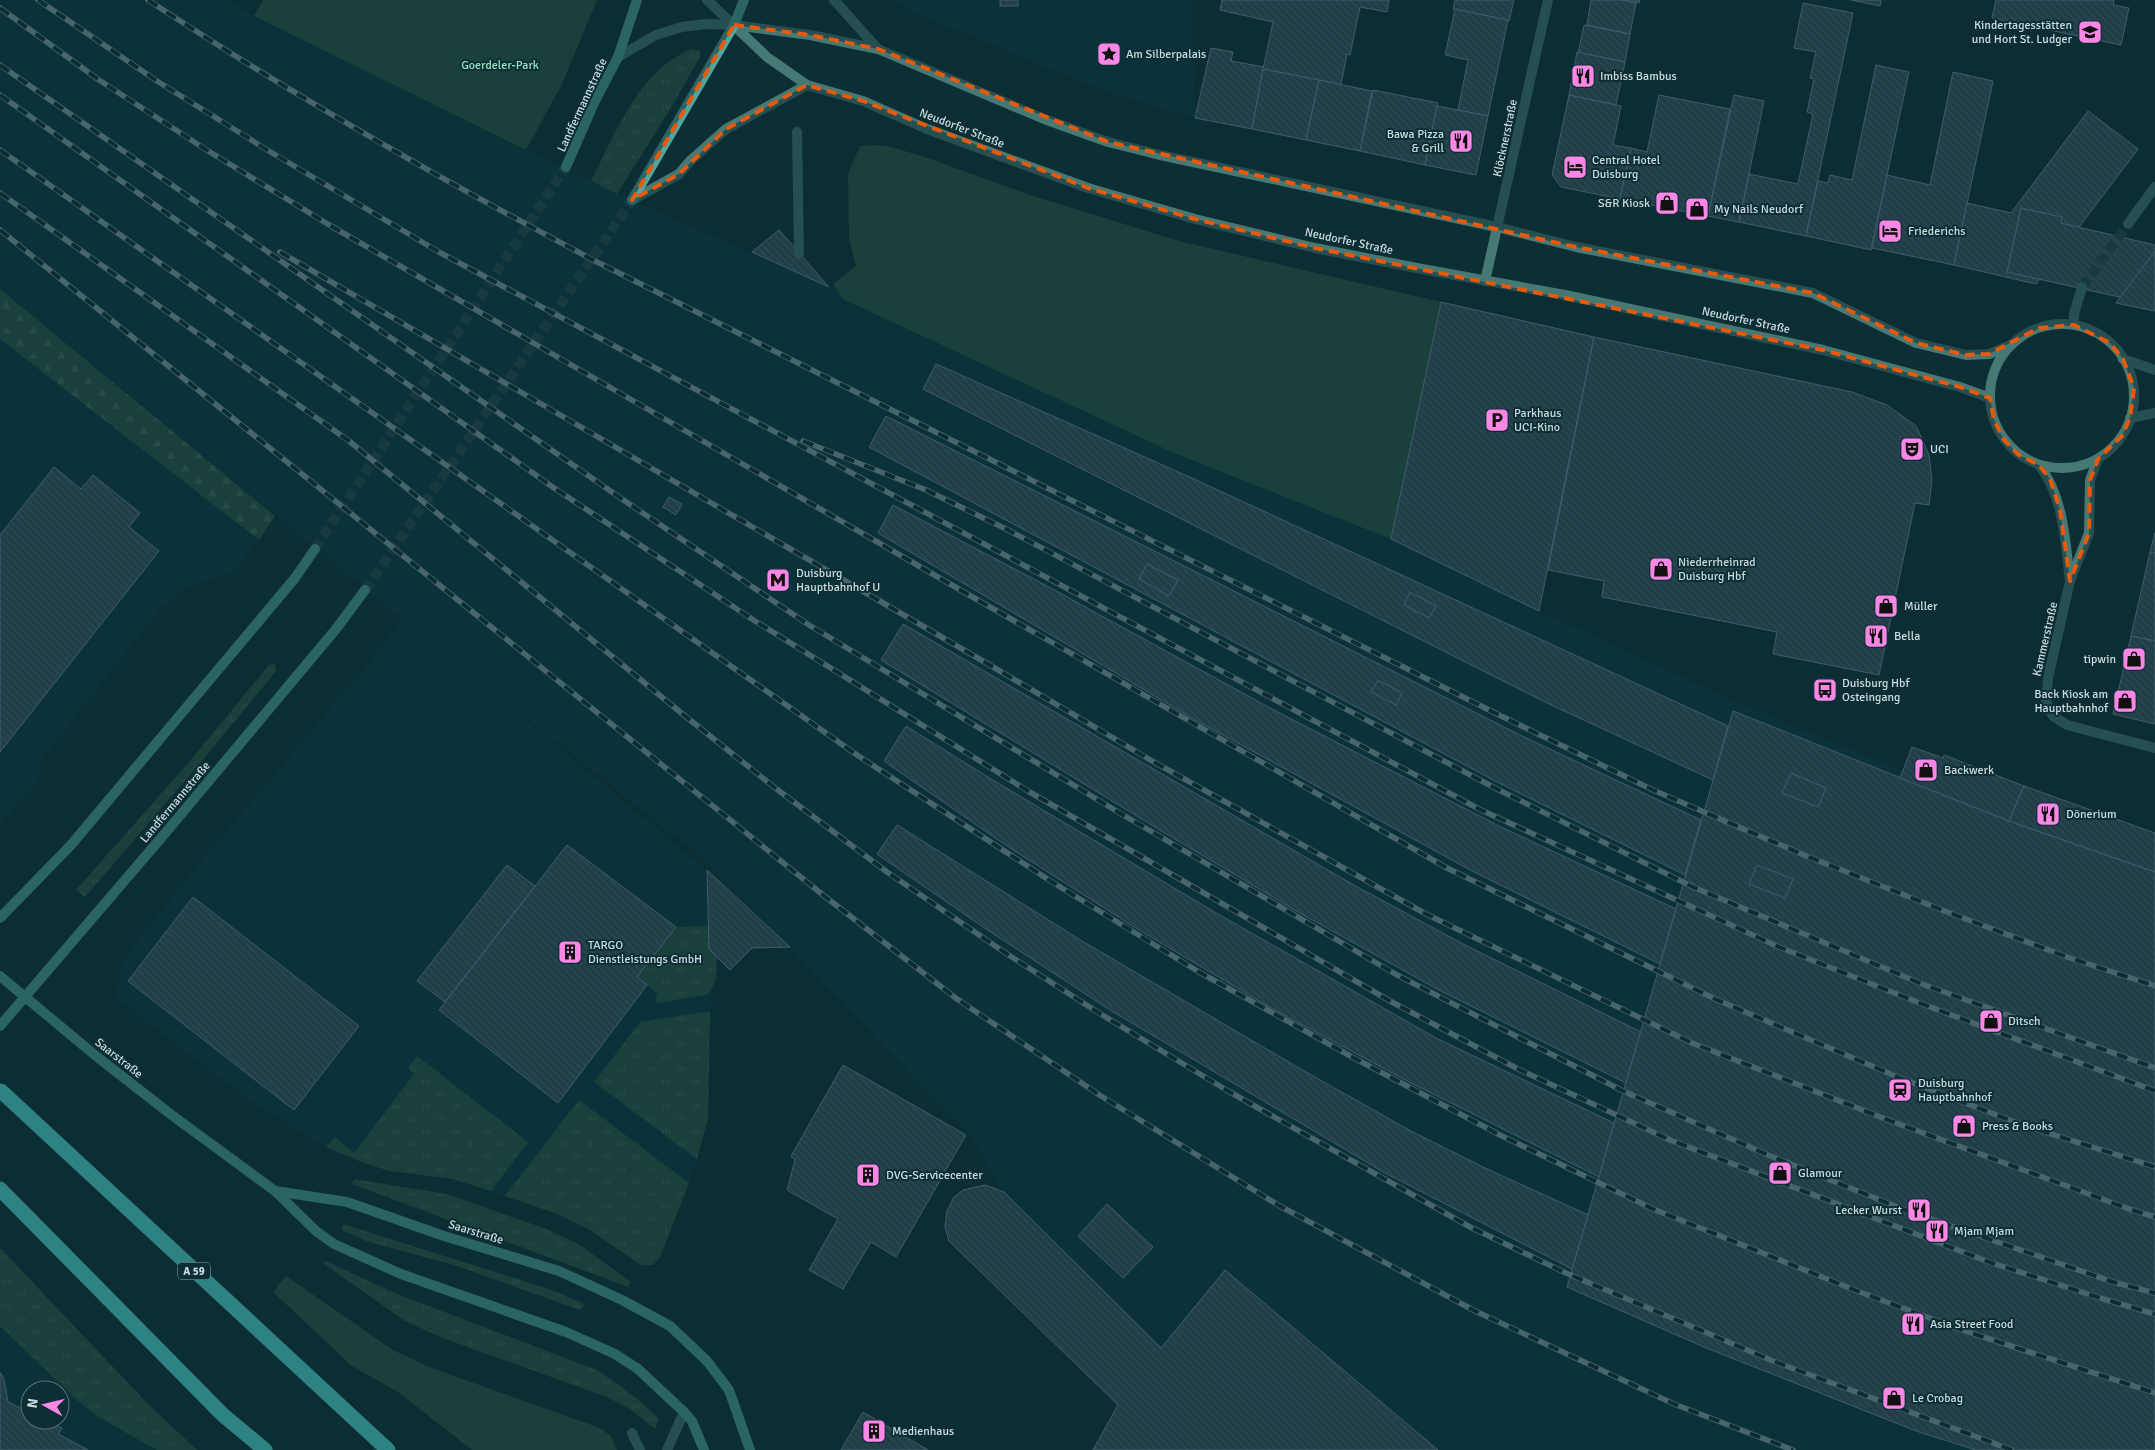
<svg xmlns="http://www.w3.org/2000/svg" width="2155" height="1450" viewBox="0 0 2155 1450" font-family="Signika,sans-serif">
  <defs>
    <pattern id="grass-tufts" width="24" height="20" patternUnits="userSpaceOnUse" patternTransform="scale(1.25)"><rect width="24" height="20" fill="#295744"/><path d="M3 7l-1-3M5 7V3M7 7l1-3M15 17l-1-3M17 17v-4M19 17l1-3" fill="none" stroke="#476f5f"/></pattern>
    <pattern id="forest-firs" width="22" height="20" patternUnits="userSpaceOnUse" patternTransform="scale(1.25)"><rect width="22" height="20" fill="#295744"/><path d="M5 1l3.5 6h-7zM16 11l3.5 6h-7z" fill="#476f5f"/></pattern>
    <pattern id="building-back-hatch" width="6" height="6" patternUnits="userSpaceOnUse" patternTransform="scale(1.25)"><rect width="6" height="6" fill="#395161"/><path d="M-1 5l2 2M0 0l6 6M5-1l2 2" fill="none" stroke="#546977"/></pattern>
  </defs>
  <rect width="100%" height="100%" fill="#0c2e34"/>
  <g fill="#093941" fill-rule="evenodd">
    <polygon points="0,0 226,0 254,16 617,194 829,287 833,284 843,299 1172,452 1391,539 1539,611 1738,703 2012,816 2155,1450 1438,1450 1225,1270 1161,1348 1004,1192 969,1133 703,858 437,646 706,870 709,949 717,957 716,980 711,991 708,1118 689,1183 660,1257 653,1265 641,1265 590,1230 555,1213 453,1179 390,1171 364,1163 326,1147 257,1105 116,998 122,962 186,880 370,662 403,619 0,289"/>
    <polygon points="895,0 1192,0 1195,118 1112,94 906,9"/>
    <polygon points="0,339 259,540 232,573 186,588 161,607 40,761 39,780 0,823"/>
    <path d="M0 1248 149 1405 197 1450H0ZM30 1390H60V1420H30Z"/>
  </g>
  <g fill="url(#grass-tufts)">
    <path d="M692 49 700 51V57L674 103 617 194 591 181C616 134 638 70 692 49Z"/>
    <polygon points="274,664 276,667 276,671 196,768 85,897 76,890 190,761 269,665"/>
    <path d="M708 926 709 949 717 957C716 971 718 986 706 995L658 1003 655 1001 658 994 637 977 676 927Z"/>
    <polygon points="710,1011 708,1118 697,1159 594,1082 640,1022"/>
    <polygon points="417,1056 528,1142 491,1191 453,1179 390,1171 364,1163 326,1147 335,1137 354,1153 414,1074 408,1067"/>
    <polygon points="579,1100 689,1183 660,1257 653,1265 641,1265 590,1230 555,1213 505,1196"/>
    <polygon points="354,1179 447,1194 546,1229 580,1245 631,1282 628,1287 352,1184"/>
    <polygon points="343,1224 552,1290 582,1303 584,1306 580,1310 457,1266 366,1241 342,1230"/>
    <polygon points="0,1248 149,1405 197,1450 157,1450 97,1416 78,1401 0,1326"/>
    <path d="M326 1261 397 1294 597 1370C620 1385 640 1399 659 1419L655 1429 630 1409 607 1397 440 1337 405 1321 324 1264Z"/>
  </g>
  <polygon fill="url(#forest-firs)" points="0,289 275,516 259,540 0,339"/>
  <g fill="#295744">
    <polygon points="263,0 597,0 562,84 526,150 254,16"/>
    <polygon points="874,145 887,146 922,156 1030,195 1179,241 1441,302 1391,539 1172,452 843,299 833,284 856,266 849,238 848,174 860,146"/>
    <polygon points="286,1276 393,1350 429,1367 600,1428 611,1436 617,1450 472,1450 398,1392 352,1366 273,1292"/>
  </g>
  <g fill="url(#building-back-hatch)" stroke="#7b96a8">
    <rect x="1000" y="0" width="18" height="6"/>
    <polygon points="1222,0 1389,0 1387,12 1360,7 1350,55 1347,54 1341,85 1263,69 1273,22 1220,10"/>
    <polygon points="1455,0 1514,0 1509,21 1453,9"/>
    <polygon points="1591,0 1622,0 1636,3 1630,34 1587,25"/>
    <polygon points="1622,0 1640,0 1639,3"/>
    <polygon points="1851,0 1881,0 1880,6"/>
    <polygon points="1996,0 2114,0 2113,5 2129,8 2121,45 1992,18"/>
    <polygon points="1803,3 1853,13 1806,236 1739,222 1749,174 1798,184 1813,114 1807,112 1814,79 1810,78 1816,52 1794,48"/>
    <polygon points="1455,9 1508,20 1488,116 1458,110 1468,60 1445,55"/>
    <polygon points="1584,25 1630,34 1625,62 1578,53"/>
    <polygon points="1211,48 1233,52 1231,61 1264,67 1252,129 1195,118"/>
    <polygon points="1577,52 1625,62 1616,105 1569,95"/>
    <polygon points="1876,65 1909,72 1871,250 1806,236 1818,181 1828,183 1830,175 1852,180"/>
    <polygon points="1263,69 1319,80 1306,140 1252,129"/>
    <polygon points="1953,72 1993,81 1954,265 1872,248 1887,175 1930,185"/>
    <polygon points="1319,80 1372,91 1360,151 1306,140"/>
    <polygon points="1373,90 1438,103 1425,165 1360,151"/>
    <polygon points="1569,95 1621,106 1613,145 1631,148 1620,199 1561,187 1552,175"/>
    <polygon points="1659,95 1730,109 1708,216 1620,199 1631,148 1647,152"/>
    <polygon points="1734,95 1764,101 1739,222 1708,216"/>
    <polygon points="1437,106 1488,116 1476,175 1425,165"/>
    <polygon points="2088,111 2138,149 2036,284 1954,265 1967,203 2011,213"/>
    <polygon points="2021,208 2062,217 2061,223 2155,245 2155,305 2007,272"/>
    <polygon points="779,230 829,287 752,252"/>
    <polygon points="2155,251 2155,311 2116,303"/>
    <polygon points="1441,302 1594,337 1539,611 1391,539"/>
    <polygon points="1594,337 1852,392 1887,405 1916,426 1929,455 1932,480 1929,505 1915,503 1879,675 1773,654 1777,632 1602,597 1604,581 1548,570"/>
    <polygon points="936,364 1194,479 1728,726 1713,780 1545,702 923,389"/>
    <polygon points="886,416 1522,736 1701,820 1685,875 1497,782 869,447"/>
    <polygon points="54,467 81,489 93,475 140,513 129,527 159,551 0,752 0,535"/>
    <polygon points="669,497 682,504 676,515 663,507"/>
    <polygon points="893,505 1047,586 1272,709 1497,825 1676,909 1660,964 1472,871 1192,718 878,533"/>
    <polygon points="2155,533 2155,553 2150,552"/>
    <polygon points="2150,552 2155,553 2155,641 2131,636"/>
    <polygon points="1147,564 1178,580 1169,596 1139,579"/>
    <polygon points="1410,592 1436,606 1429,618 1404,605"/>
    <polygon points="903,624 1352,884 1463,944 1641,1032 1626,1083 1437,989 1298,912 1163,832 881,660"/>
    <polygon points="2131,636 2155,641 2155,724 2113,714"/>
    <polygon points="1378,680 1402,693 1396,705 1371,692"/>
    <polygon points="1733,711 2009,821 2155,872 2155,1450 1976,1450 1916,1431 1704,1347 1567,1287"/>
    <polygon points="906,726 991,779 1218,914 1436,1038 1614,1123 1599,1177 1411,1083 1271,1008 1134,927 1007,846 884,761"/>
    <polygon points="1912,747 1943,758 1944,755 2024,786 2009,821 1900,778"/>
    <polygon points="1791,773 1826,788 1818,807 1782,793"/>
    <polygon points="2024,786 2155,833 2155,872 2009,821"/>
    <polygon points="897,825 1082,941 1299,1068 1409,1130 1483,1167 1588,1215 1572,1269 1385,1173 1110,1010 986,929 877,854"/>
    <polygon points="567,845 676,927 637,977 647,985 558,1103 439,1010"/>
    <polygon points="507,865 535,886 445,1002 417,981"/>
    <polygon points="1757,865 1793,879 1785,898 1749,884"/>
    <polygon points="707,870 790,947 752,948 730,970 709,949"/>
    <polygon points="193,897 359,1026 294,1110 128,981"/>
    <polygon points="843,1065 966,1135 896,1257 871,1242 843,1289 809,1270 838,1219 787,1190 795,1160 791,1156"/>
    <polygon points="985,1185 1004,1192 1161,1348 1225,1270 1438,1450 1093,1450 1118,1405 949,1241 945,1227 947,1211 954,1197 963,1190"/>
    <polygon points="1107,1204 1153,1247 1123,1278 1078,1236"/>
    <polygon points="0,1372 4,1379 8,1402 30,1413 30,1420 46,1420 62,1428 58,1434 88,1450 0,1450"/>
    <polygon points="863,1412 928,1450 841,1450"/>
  </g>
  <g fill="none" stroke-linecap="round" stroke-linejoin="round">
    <polyline stroke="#28484e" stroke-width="10" stroke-dasharray="10 5" stroke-linecap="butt" points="2082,287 2128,224"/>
    <g stroke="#28484e" stroke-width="10" stroke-dasharray="10 5" stroke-linecap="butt">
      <polyline points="315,549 566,167"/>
      <polyline points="365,590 632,200"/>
    </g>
    <g stroke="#467974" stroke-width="10">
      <polyline points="797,132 799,253"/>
      <polyline points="632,1433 640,1450"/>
      <polyline points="667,1450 684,1412"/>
    </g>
    <g stroke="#467974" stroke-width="10">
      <polyline points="1485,281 1548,0"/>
      <polyline points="2098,459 2090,480 2089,533 2070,581 2048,678 2046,702 2053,716 2067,725 2155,748"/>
      <path d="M2039 465C2064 497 2065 541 2070 581"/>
    </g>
    <g stroke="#467974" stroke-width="10">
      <polyline points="707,0 767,57 807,85 863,101 927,129 1088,188 1195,219 1315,248 1422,269 1565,295 1823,350 1960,387 1990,398"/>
      <polyline points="834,0 878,49"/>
      <polyline points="618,57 656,35 682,27 706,24 734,25 810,35 878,49 1044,119 1108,142 1160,155 1497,227 1576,247 1813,293 1916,343 1966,355 1989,354 2011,345"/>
      <polyline points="632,200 679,174 690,161 726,129 807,85"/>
      <polyline points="2128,224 2155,187"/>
      <circle cx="2062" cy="396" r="72"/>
      <polyline points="2074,325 2074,314 2082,287"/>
      <polyline points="2123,359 2155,370"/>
      <polyline points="2130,418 2155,413"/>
    </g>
    <g stroke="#50a69f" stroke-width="10">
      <polyline points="566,167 594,103 618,57 637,0"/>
      <polyline points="632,200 734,25 744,0"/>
      <polyline points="0,918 71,845 295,578 315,549"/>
      <polyline points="0,976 96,1056 173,1116 275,1191 316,1231 334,1244 401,1274 566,1332 615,1354 638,1369 684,1412 692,1421 704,1450"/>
      <polyline points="0,1026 167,831 336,629 365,590"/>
      <polyline points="275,1191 347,1202 444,1236 559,1271 622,1300 670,1326 707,1361 729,1390 750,1450"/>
    </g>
    <g stroke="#59e9df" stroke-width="15">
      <polyline points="1,1091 388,1450"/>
      <polyline points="0,1189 223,1415 265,1450"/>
    </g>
    <g stroke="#91a8ad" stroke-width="5.5">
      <g id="rail">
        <polyline points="38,0 157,81 269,151 439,252 1479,809 1779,947 1917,1002 2155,1091"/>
        <path d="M148 0C292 95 442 180 595 261L1493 712 1653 790 1804 855 1947 912 2070 958 2155 986"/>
        <polyline points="0,8 99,80 205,149 331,226 969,595 1447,868 1715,999 1900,1078 2020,1124 2155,1167"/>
        <polyline points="0,65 619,497 809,625 1118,812 1397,975 1623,1091 1768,1155 1905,1210 2113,1282 2155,1293"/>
        <polyline points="0,95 554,488 755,621 1028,791 1390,1001 1518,1069 1670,1140 1989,1262 2100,1298 2155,1314"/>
        <polyline points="0,150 857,755 1052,882 1199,972 1354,1058 1500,1135 1653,1209 1857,1291 1962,1330 2155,1393"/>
        <polyline points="0,193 349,441 685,716 774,787 887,872 1007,954 1099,1013 1228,1091 1470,1227 1566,1273 1773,1361 2012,1450"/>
        <polyline points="0,230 823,895 957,999 1101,1096 1278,1205 1475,1311 1674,1404 1793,1450"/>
        <polyline points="280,252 988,664 1154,762 1426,914 1692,1043 1888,1120 2129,1209 2155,1217"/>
        <polyline points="803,441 926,490 1008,530 1493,787 1693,887 1922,984 2155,1068"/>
      </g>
    </g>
    <use href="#rail" stroke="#0c2e34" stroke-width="4" stroke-dasharray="11" stroke-linecap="butt"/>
  </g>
  <path d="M0 0H2155V1450H0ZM734 25 810 35 878 49 1108 142 1576 247 1813 293 1916 343 1966 355 1989 354 2039 328 2074 325 2110 343 2123 359 2134 388 2130 418 2122 436 2098 459 2090 480 2089 533 2070 581 2060 510 2050 479 2039 465 2019 455 2004 440 1994 420 1990 398 1960 387 1823 350 1315 248 1195 219 1088 188 863 101 807 85 726 129 679 174 632 200Z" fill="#0c2e34" fill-opacity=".55" fill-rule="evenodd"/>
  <path fill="none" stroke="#e8590c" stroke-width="4" stroke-dasharray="10 6" stroke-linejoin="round" d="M734 25 810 35 878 49 1108 142 1576 247 1813 293 1916 343 1966 355 1989 354 2039 328 2074 325 2110 343 2123 359 2134 388 2130 418 2122 436 2098 459 2090 480 2089 533 2070 581 2060 510 2050 479 2039 465 2019 455 2004 440 1994 420 1990 398 1960 387 1823 350 1315 248 1195 219 1088 188 863 101 807 85 726 129 679 174 632 200Z"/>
  <defs>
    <g id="school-square" transform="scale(1.25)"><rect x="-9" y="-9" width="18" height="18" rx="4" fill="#fa87e6" stroke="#0c2e34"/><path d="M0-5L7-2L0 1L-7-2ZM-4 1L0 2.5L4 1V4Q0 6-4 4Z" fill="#111"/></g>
    <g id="sight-square" transform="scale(1.25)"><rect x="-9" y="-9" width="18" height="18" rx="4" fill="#fa87e6" stroke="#0c2e34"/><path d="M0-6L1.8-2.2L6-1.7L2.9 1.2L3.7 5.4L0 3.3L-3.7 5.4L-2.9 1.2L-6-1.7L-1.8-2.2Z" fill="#111"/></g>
    <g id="restaurant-square" transform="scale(1.25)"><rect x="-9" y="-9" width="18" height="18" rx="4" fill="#fa87e6" stroke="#0c2e34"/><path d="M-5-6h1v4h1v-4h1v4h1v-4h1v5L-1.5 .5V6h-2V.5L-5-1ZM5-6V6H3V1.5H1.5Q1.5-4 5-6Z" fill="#111"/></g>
    <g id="hotel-square" transform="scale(1.25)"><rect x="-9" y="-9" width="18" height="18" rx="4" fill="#fa87e6" stroke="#0c2e34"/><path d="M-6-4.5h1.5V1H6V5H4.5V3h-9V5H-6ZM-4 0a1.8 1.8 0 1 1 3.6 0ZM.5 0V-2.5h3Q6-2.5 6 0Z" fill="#111"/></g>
    <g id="shop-square" transform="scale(1.25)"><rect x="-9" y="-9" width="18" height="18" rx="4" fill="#fa87e6" stroke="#0c2e34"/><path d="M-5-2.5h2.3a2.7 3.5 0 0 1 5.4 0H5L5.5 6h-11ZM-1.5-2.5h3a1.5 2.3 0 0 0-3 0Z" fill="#111"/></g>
    <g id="parking-square" transform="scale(1.25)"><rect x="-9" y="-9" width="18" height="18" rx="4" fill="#fa87e6" stroke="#0c2e34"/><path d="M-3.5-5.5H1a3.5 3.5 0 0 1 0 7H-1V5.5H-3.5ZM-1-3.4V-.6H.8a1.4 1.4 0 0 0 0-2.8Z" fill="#111"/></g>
    <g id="theatre-square" transform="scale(1.25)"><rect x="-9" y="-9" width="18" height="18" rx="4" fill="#fa87e6" stroke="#0c2e34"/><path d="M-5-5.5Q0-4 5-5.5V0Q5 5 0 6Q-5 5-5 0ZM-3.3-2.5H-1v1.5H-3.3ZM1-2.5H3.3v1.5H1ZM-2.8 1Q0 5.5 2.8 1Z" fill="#111"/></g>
    <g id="metro-square" transform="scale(1.25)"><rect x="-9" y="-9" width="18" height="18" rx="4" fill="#fa87e6" stroke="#0c2e34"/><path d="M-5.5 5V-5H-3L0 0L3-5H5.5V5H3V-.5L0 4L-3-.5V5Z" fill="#111"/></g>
    <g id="bus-square" transform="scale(1.25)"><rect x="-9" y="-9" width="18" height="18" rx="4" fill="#fa87e6" stroke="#0c2e34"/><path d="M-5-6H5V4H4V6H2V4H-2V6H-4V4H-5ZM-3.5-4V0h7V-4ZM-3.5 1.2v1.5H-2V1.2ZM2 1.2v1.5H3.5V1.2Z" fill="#111"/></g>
    <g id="building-square" transform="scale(1.25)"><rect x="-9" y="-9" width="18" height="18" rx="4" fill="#fa87e6" stroke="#0c2e34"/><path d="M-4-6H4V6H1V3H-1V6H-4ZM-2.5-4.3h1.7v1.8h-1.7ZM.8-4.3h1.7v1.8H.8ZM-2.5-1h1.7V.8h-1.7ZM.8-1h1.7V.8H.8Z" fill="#111"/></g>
    <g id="station-square" transform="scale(1.25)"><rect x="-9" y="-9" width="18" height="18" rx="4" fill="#fa87e6" stroke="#0c2e34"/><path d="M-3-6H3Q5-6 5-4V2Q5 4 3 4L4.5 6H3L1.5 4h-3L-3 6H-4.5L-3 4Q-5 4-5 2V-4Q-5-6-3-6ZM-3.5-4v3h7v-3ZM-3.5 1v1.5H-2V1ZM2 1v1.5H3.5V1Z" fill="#111"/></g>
  </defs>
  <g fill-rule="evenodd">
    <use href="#school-square" x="2090" y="32"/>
    <use href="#sight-square" x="1109" y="54"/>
    <use href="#restaurant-square" x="1583" y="76"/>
    <use href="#restaurant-square" x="1461" y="141"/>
    <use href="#hotel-square" x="1575" y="167"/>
    <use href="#shop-square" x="1667" y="203"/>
    <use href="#shop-square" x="1697" y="209"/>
    <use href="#hotel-square" x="1890" y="231"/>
    <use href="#parking-square" x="1497" y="420"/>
    <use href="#theatre-square" x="1912" y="449"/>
    <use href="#shop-square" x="1661" y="569"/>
    <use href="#metro-square" x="778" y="580"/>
    <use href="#shop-square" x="1886" y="606"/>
    <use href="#restaurant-square" x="1876" y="636"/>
    <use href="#shop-square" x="2134" y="659"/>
    <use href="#bus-square" x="1825" y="690"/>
    <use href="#shop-square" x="2125" y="701"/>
    <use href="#shop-square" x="1926" y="770"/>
    <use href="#restaurant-square" x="2048" y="814"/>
    <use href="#building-square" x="570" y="952"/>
    <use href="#shop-square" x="1991" y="1021"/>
    <use href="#station-square" x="1900" y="1090"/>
    <use href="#shop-square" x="1964" y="1126"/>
    <use href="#shop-square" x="1780" y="1173"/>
    <use href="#building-square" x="868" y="1175"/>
    <use href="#restaurant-square" x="1919" y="1210"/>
    <use href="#restaurant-square" x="1937" y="1231"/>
    <use href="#restaurant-square" x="1913" y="1324"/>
    <use href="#shop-square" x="1894" y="1398"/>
    <use href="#building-square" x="874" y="1431"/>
  </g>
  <g text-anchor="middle" stroke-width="4" stroke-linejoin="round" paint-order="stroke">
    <rect fill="#0c2e34" stroke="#91a8ac" stroke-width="1" x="178" y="1262.5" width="32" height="17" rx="4"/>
    <g font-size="11" font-weight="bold" fill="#cadce0">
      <text x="194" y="1275">A 59</text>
    </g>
    <g font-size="12" fill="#cadce0" stroke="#0c2e34" text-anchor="start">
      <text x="2072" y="29" text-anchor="end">Kindertagesstätten<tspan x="2072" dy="14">und Hort St. Ludger</tspan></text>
      <text x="1126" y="58">Am Silberpalais</text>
      <text x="1600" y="80">Imbiss Bambus</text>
      <text x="1444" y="138" text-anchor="end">Bawa Pizza<tspan x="1444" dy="14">&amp; Grill</tspan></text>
      <text x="1592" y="164">Central Hotel<tspan x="1592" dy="14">Duisburg</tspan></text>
      <text x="1650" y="207" text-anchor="end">S&amp;R Kiosk</text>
      <text x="1714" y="213">My Nails Neudorf</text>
      <text x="1908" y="235">Friederichs</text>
      <text x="1514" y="417">Parkhaus<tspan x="1514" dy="14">UCI-Kino</tspan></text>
      <text x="1930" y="453">UCI</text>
      <text x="1678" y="566">Niederrheinrad<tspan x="1678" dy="14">Duisburg Hbf</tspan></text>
      <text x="796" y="577">Duisburg<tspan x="796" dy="14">Hauptbahnhof U</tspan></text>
      <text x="1904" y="610">Müller</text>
      <text x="1894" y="640">Bella</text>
      <text x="2116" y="663" text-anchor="end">tipwin</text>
      <text x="1842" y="687">Duisburg Hbf<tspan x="1842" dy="14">Osteingang</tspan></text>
      <text x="2108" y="698" text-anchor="end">Back Kiosk am<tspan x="2108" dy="14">Hauptbahnhof</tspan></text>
      <text x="1944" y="774">Backwerk</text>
      <text x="2066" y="818">Dönerium</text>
      <text x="588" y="949">TARGO<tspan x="588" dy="14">Dienstleistungs GmbH</tspan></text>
      <text x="2008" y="1025">Ditsch</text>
      <text x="1918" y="1087">Duisburg<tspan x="1918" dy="14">Hauptbahnhof</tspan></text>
      <text x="1982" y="1130">Press &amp; Books</text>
      <text x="1798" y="1177">Glamour</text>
      <text x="886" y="1179">DVG-Servicecenter</text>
      <text x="1902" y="1214" text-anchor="end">Lecker Wurst</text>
      <text x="1954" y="1235">Mjam Mjam</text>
      <text x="1930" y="1328">Asia Street Food</text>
      <text x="1912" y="1402">Le Crobag</text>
      <text x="892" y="1435">Medienhaus</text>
    </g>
    <g font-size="12" fill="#94e3bf" stroke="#0c2e34">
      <text x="500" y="69">Goerdeler-Park</text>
    </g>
    <g font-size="12" fill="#cadce0" stroke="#0c2e34">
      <text transform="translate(582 105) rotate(-65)" y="4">Landfermannstraße</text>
      <text transform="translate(962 128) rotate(21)" y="4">Neudorfer Straße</text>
      <text transform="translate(1505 138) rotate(-78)" y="4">Klöcknerstraße</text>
      <text transform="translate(1349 241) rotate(12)" y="4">Neudorfer Straße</text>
      <text transform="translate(1746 320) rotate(12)" y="4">Neudorfer Straße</text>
      <text transform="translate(2045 639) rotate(-77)" y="4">Kammerstraße</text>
      <text transform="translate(175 802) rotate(-50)" y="4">Landfermannstraße</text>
      <text transform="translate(119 1058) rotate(38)" y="4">Saarstraße</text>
      <text transform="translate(476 1232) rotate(17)" y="4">Saarstraße</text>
    </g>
  </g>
  <g transform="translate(45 1405) rotate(278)"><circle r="24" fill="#0c2e34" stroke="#587479"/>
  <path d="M0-4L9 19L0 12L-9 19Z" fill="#fa87e6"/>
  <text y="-8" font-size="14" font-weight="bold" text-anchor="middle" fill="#cadce0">N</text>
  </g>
</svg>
